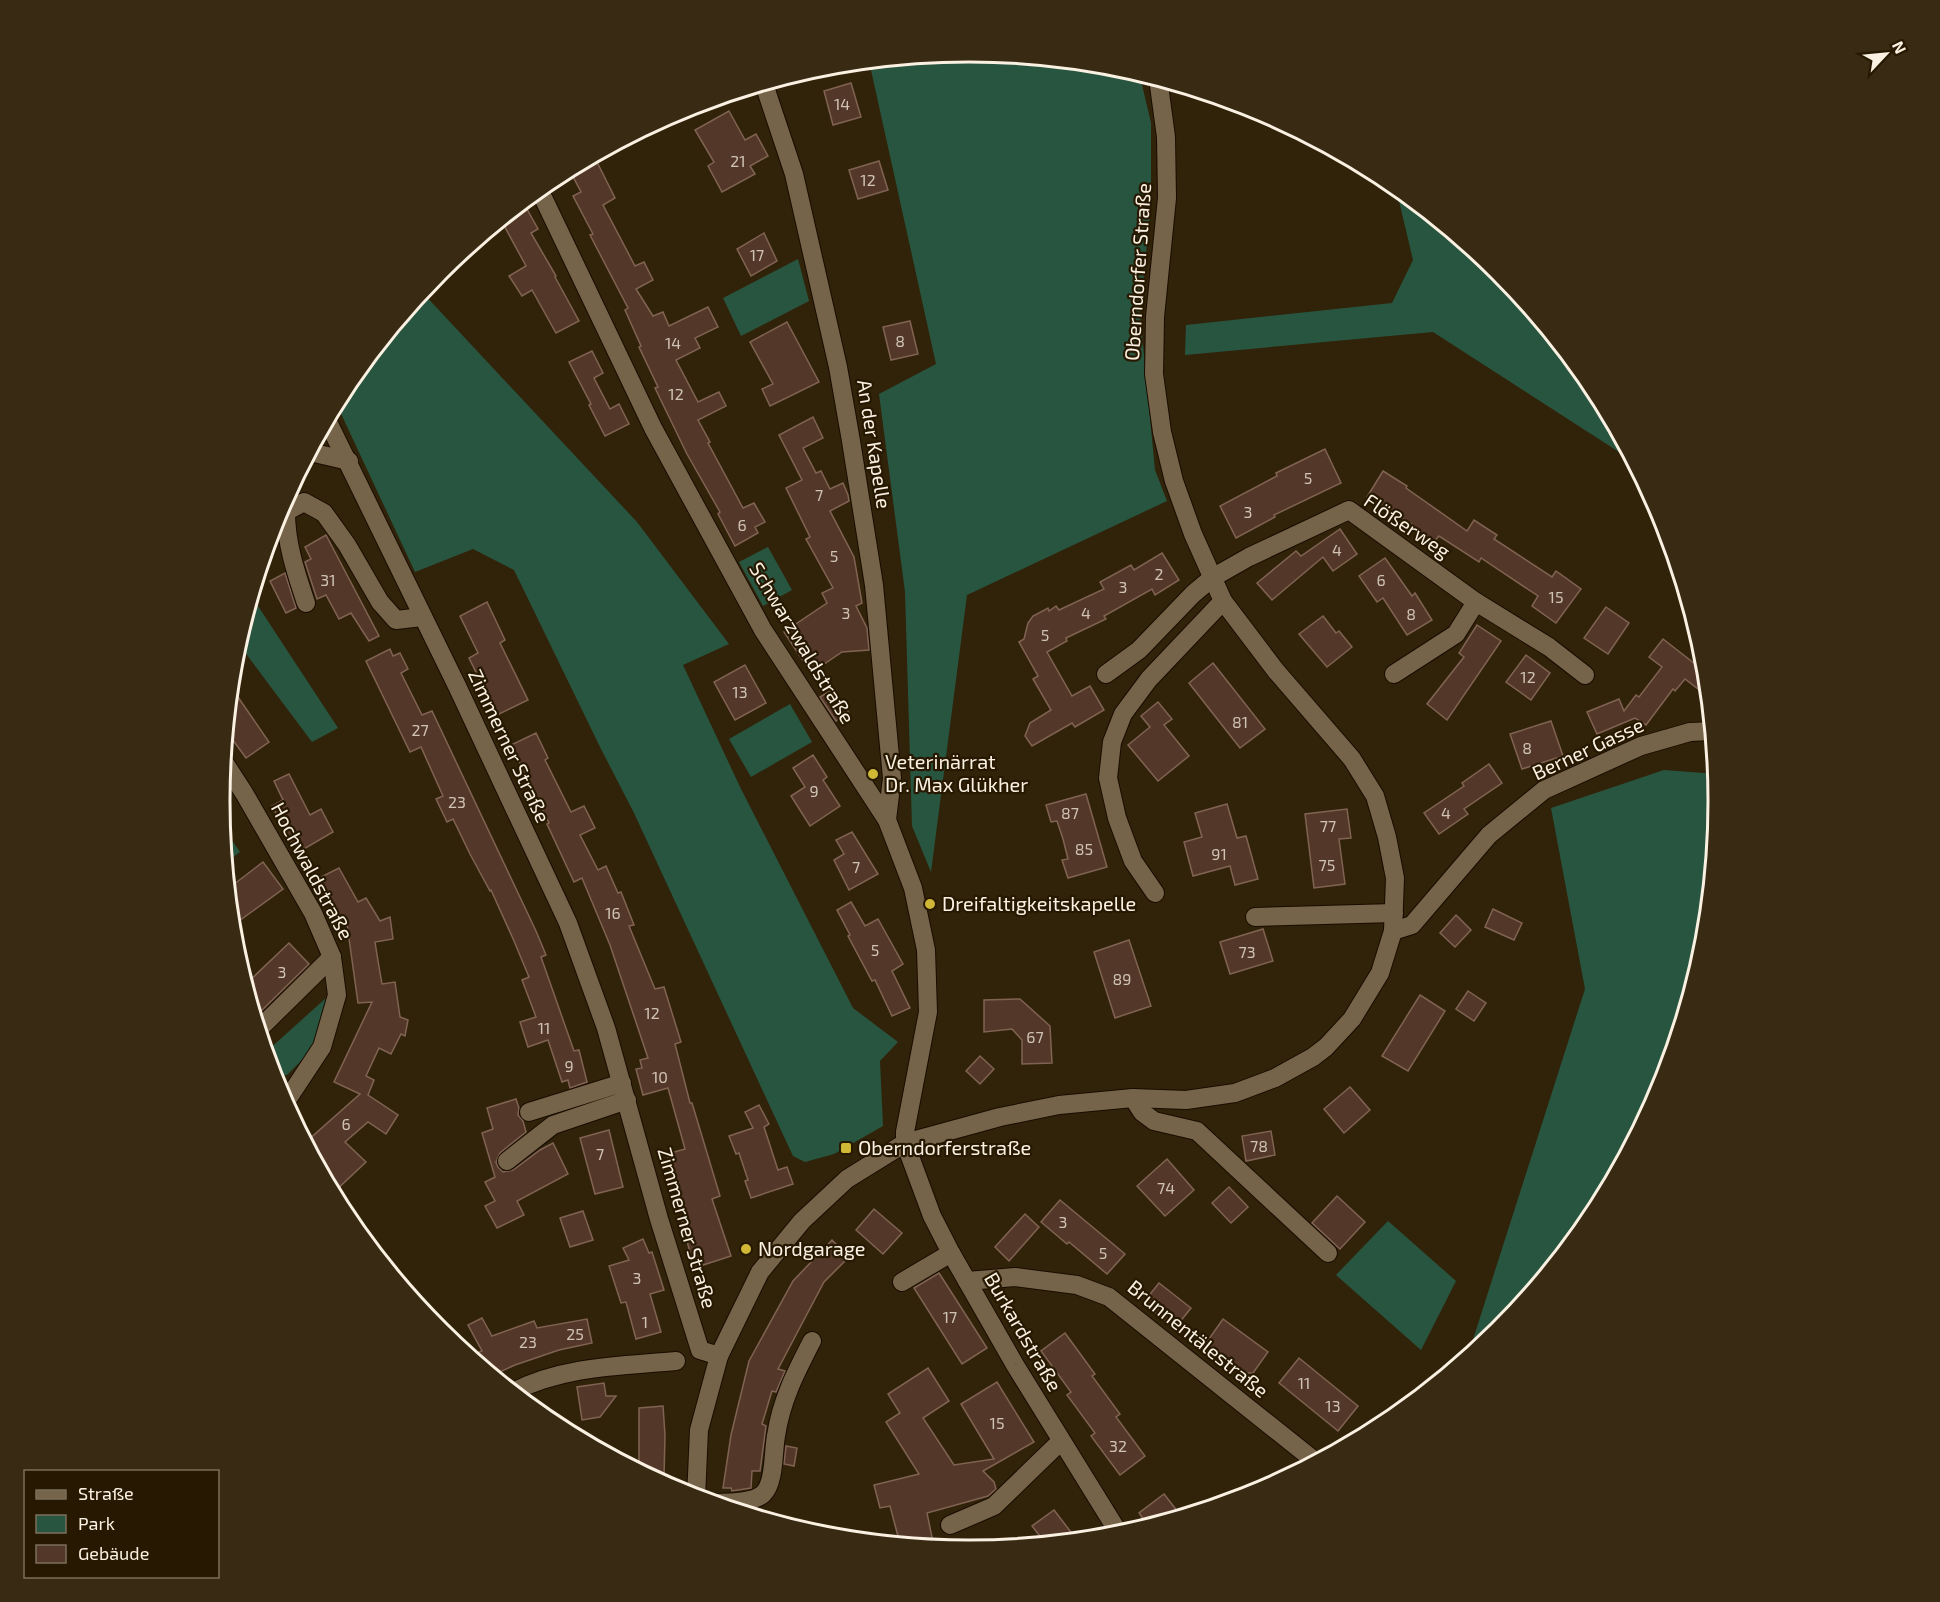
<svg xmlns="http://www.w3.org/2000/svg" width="1940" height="1602" viewBox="0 0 1940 1602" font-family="'Exo 2',sans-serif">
  <rect width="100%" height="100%" fill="#312309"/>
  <g fill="#285540">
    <polygon points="970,51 1117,65 1139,72 1151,123 1151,203 1140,314 1155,470 1167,501 967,595 931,872 912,826 905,592 879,394 936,364 869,61"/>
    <polygon points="1395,184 1501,271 1594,385 1636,463 1433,332 1185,355 1186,325 1392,303 1413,260"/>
    <polygon points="798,259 809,301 741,336 723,298"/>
    <polygon points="422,292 637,522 729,644 683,665 741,789 853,1008 898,1042 880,1061 883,1126 834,1154 805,1162 793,1156 634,813 601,749 514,570 473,549 415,572 336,403 347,384"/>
    <polygon points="768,547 792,590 763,606 739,562"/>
    <polygon points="252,597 338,728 312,742 238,643"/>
    <polygon points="790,704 812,742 751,777 729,739"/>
    <polygon points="1664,770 1717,774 1720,801 1706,948 1663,1088 1593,1218 1500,1332 1473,1354 1469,1352 1585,989 1551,808"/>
    <polygon points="226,832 240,852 226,862 223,834"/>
    <polygon points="326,998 321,1029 307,1055 287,1075 273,1076 266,1052"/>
    <polygon points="1388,1221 1456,1281 1421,1350 1336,1275"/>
  </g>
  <g fill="#533829" stroke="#806353" stroke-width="1.5">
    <polygon points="851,83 861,117 833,125 824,91"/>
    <polygon points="729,111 745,140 756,134 768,156 750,166 755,174 722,192 708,166 714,162 695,130"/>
    <polygon points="594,156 615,198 603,205 635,266 644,262 653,280 636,289 653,316 663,312 669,326 708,307 718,327 695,338 700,348 676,360 698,402 719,392 726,406 698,420 710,442 708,443 743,508 754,503 765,522 755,527 758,533 735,546 718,514 720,512 687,454 655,388 658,387 639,347 641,346 625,310 628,308 590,235 593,234 573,196 581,192 569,169"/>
    <polygon points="879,161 888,190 858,199 849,170"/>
    <polygon points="523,202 538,229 531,233 556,276 555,277 579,321 556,333 532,290 522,296 509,276 526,266 501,220"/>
    <polygon points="764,233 777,261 751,276 737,249"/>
    <polygon points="910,321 918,354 891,360 883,327"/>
    <polygon points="787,322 819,382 770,406 762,389 773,384 750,342"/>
    <polygon points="592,351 603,373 594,378 610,409 619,404 629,424 605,436 589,405 591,404 569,362"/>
    <polygon points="813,417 823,438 803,448 816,473 821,471 830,489 843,483 848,495 849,501 830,511 854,557 862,603 856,606 867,628 869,650 842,652 811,673 784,632 827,603 822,593 833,588 806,539 810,537 786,488 802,480 779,435"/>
    <polygon points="1325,449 1341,483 1274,515 1275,517 1236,538 1220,506 1277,476 1276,473"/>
    <polygon points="1383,471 1407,486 1406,488 1467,531 1474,520 1497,535 1494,539 1552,577 1556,571 1581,589 1556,623 1532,606 1538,596 1481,558 1479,562 1439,536 1434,542 1413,525 1367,497"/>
    <polygon points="1340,529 1357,554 1333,571 1323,557 1272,600 1257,583 1296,551 1301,556"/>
    <polygon points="326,535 379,636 369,641 351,613 339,619 326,595 317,599 305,562 311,559 305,547"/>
    <polygon points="1162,553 1179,580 1155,595 1152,589 1104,616 1106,619 1066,638 1067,641 1047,652 1072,696 1090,686 1104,710 1075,727 1072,723 1032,746 1025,736 1030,723 1051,710 1033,679 1038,676 1019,642 1024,639 1028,623 1033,616 1048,608 1049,611 1056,606 1059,610 1104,589 1100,582 1131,565 1134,570"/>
    <polygon points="1385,558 1412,596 1415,593 1432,620 1407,635 1383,598 1377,602 1359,576"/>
    <polygon points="285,573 296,608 286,613 270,581"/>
    <polygon points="487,602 505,640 500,643 528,700 497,715 469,658 478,653 460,616"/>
    <polygon points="1606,607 1629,623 1608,654 1584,638"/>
    <polygon points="1323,616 1336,633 1339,631 1352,647 1327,667 1299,634"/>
    <polygon points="1477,625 1501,641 1447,720 1427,704 1464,657 1459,653"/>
    <polygon points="1663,639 1708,674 1708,677 1698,689 1685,679 1675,691 1673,689 1646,725 1635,718 1597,734 1587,712 1619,699 1624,711 1636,695 1639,697 1662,667 1649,657"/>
    <polygon points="390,649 393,656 400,653 408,669 401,673 422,715 432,711 536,931 546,955 541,957 574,1051 579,1050 587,1082 570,1088 568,1080 562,1082 548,1040 528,1047 520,1022 536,1017 522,980 529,977 514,941 491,890 490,891 470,854 453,819 447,822 436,799 443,796 421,747 410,752 366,661"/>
    <polygon points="1526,655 1550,673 1531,700 1506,682"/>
    <polygon points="1213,663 1265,729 1240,748 1189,683"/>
    <polygon points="745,665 766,703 735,720 714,682"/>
    <polygon points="231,687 269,742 246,758 227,732"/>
    <polygon points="833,689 849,713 836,721 820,697"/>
    <polygon points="1158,702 1172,719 1164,725 1189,756 1158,781 1128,745 1150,727 1141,716"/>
    <polygon points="1551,721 1563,756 1522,769 1510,734"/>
    <polygon points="536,733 548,758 545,760 571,812 584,806 595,828 580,835 598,870 606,866 618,893 621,892 634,925 629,926 655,989 664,987 681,1042 675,1044 690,1103 692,1103 720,1196 712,1199 731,1256 694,1268 682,1222 687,1220 667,1154 685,1149 668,1088 643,1095 636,1069 642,1068 640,1060 648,1058 610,945 582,878 574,882 547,824 549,823 511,745"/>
    <polygon points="813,755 827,777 823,780 840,806 810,826 791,796 805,787 793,768"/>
    <polygon points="1489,764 1502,783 1464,809 1468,814 1439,834 1424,813 1464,786 1462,783"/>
    <polygon points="289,774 310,815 321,809 333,832 297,853 272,806 283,800 274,781"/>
    <polygon points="1086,794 1107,867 1068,878 1062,860 1068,859 1063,839 1057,821 1051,822 1046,805"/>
    <polygon points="1227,804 1237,838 1246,836 1258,879 1235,885 1230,866 1193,876 1184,842 1202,837 1195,813"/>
    <polygon points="1347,809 1351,838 1339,839 1345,884 1314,888 1305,814"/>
    <polygon points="852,832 878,874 849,890 834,860 844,854 836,840"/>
    <polygon points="263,862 283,889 239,921 231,910 229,888"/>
    <polygon points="339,868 358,902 366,898 380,921 390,917 393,939 375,942 379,967 382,984 395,982 400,1017 408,1020 405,1036 401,1034 391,1054 379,1048 366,1076 374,1080 368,1095 398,1115 386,1134 368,1122 345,1142 366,1162 333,1193 306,1142 360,1094 334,1082 372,1002 358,1003 346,917 340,921 317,879"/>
    <polygon points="851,902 865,926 878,919 903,964 892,971 910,1008 892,1016 875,980 872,981 848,936 850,935 837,910"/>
    <polygon points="1493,909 1522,923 1514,940 1485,927"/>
    <polygon points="1456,915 1471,930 1455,947 1440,933"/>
    <polygon points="1263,929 1273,961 1230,974 1220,942"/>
    <polygon points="1129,940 1151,1006 1115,1018 1094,952"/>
    <polygon points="289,943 309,964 255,1017 246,984"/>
    <polygon points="1468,991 1486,1003 1474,1021 1456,1009"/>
    <polygon points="1420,995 1445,1011 1408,1071 1382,1056"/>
    <polygon points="1020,999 1050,1026 1052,1063 1022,1064 1022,1040 1012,1029 984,1032 984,1000"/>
    <polygon points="980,1056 994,1069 980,1084 966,1071"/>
    <polygon points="1350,1087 1370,1110 1344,1133 1324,1109"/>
    <polygon points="516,1099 519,1108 518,1115 523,1121 526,1132 500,1153 496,1162 498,1167 503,1172 513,1170 540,1150 553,1143 568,1174 517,1201 524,1215 497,1228 485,1206 495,1201 485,1182 495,1177 482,1133 493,1129 487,1108"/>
    <polygon points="759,1105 769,1124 764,1127 778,1170 787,1167 793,1184 751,1198 745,1181 748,1180 739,1153 736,1154 729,1136 753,1128 745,1112"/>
    <polygon points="609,1130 623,1187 595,1194 580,1138"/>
    <polygon points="1271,1131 1275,1155 1246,1161 1242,1136"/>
    <polygon points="1167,1159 1194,1190 1165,1216 1137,1186"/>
    <polygon points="1229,1187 1248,1207 1231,1223 1212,1203"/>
    <polygon points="1337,1196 1365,1222 1340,1249 1312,1223"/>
    <polygon points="1060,1200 1125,1254 1107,1274 1069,1242 1067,1244 1041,1222"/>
    <polygon points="874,1209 902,1233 883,1254 856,1230"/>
    <polygon points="583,1211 593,1240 570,1247 560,1218"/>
    <polygon points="1025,1214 1039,1227 1009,1261 995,1247"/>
    <polygon points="643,1239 649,1253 652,1252 664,1290 650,1294 661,1332 636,1339 626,1302 621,1303 609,1266 629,1260 623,1248"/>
    <polygon points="832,1240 849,1257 824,1282 778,1369 785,1371 776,1392 772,1391 762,1424 766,1426 760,1471 752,1471 751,1488 732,1491 731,1488 723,1488 731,1435 749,1361 793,1281"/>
    <polygon points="939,1273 987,1348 962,1364 914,1288"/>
    <polygon points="1159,1283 1191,1308 1175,1328 1143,1303"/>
    <polygon points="482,1318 492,1336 534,1321 537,1328 587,1319 592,1343 559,1350 515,1365 493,1375 470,1356 482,1351 468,1325"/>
    <polygon points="1223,1319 1268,1352 1253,1373 1247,1373 1206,1343"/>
    <polygon points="1065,1333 1095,1374 1092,1376 1120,1414 1116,1417 1145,1456 1120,1475 1091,1436 1095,1433 1067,1395 1071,1392 1041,1351"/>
    <polygon points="1299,1358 1358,1406 1338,1431 1279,1383"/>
    <polygon points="928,1368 949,1401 923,1418 954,1465 994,1459 961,1404 997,1382 1034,1442 983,1471 994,1482 996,1489 988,1496 927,1513 934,1547 900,1544 890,1506 880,1508 874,1485 919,1474 886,1422 900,1413 888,1394"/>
    <polygon points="604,1383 606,1396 616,1396 600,1417 582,1420 577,1387"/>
    <polygon points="663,1406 665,1435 664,1477 652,1477 639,1470 639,1408"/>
    <polygon points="786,1446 797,1448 794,1466 784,1464"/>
    <polygon points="1164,1494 1182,1517 1149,1527 1139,1513"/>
    <polygon points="1054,1510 1077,1540 1046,1544 1032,1526"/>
  </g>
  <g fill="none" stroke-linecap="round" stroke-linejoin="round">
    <g stroke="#190c00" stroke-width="20">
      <g id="minor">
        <polyline points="764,84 794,174 838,367 851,441 874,585 892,778 887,820"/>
        <polyline points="539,189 653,428 763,630 887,820 913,888 926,950 928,1012 905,1132 905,1143 932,1216 951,1253 1015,1365 1120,1535"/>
        <polyline points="327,420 457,686 568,923 606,1028 659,1219 700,1350 719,1356"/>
        <polyline points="310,452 349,461"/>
        <path d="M306 603C296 573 286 544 286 512L304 502 324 513 347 545 380 602 396 620 422 617"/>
        <polyline points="1106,674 1139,650 1193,594 1212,578 1249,557 1349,510 1476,602 1549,647 1585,675"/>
        <polyline points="1394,674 1456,634 1476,602"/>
        <polyline points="224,762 244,793 313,913 332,957 337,995 322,1047 285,1103"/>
        <polyline points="1155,893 1133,861 1117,818 1108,778 1112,742 1123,714 1149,679 1223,601"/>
        <polyline points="1255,917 1394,913"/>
        <polyline points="1393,931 1412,925 1489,835 1544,790 1641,746 1690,732 1713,731"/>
        <polyline points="259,1029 332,957"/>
        <polyline points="1133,1098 1142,1112 1154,1121 1197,1131 1328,1253"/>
        <polyline points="529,1112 622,1083"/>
        <polyline points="507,1161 553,1125 627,1100"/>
        <polyline points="967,1281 1015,1277 1077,1285 1109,1297 1316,1462"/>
        <polyline points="902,1282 951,1253"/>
        <path d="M513 1392C562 1366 622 1366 676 1361"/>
        <polyline points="696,1498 699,1430 719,1356 760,1272 802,1221 847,1179 905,1143 1000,1117 1059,1105 1133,1098 1186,1100 1235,1093 1275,1078 1313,1057 1326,1047 1352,1019 1380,973 1393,931 1395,878 1387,837 1375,796 1352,759 1276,671 1223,601 1193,534 1174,481 1162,432 1154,374 1155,317 1167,198 1166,137 1158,78"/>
        <path d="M714 1503C727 1503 753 1503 763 1494 775 1483 773 1451 776 1436 781 1401 796 1372 812 1341"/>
        <polyline points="950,1525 994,1506 1061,1441"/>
      </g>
    </g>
    <use href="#minor" stroke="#756449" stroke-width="18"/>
  </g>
  <g fill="#d0b736" stroke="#271901" stroke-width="2">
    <circle cx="873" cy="774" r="6"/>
    <circle cx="930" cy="904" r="6"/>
    <rect x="840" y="1142" width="12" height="12" rx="3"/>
    <circle cx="746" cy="1249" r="6"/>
  </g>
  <g text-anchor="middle" stroke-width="4.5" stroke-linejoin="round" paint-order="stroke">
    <g font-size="16" fill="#d0c3b4">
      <text x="842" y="110">14</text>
      <text x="738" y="167">21</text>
      <text x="868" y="186">12</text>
      <text x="757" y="261">17</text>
      <text x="900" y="347">8</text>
      <text x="673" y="349">14</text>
      <text x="676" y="400">12</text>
      <text x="1308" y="484">5</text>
      <text x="819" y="501">7</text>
      <text x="1248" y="518">3</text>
      <text x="742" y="531">6</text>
      <text x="1337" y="556">4</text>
      <text x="834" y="562">5</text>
      <text x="1159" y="580">2</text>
      <text x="328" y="586">31</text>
      <text x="1381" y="586">6</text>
      <text x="1123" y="593">3</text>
      <text x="1556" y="603">15</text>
      <text x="846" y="619">3</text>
      <text x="1086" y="619">4</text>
      <text x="1411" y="620">8</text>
      <text x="1045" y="641">5</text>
      <text x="1528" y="683">12</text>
      <text x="740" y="698">13</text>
      <text x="1240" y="728">81</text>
      <text x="420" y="736">27</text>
      <text x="1527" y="754">8</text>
      <text x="814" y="797">9</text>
      <text x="457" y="808">23</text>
      <text x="1070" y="819">87</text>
      <text x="1446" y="819">4</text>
      <text x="1328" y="832">77</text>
      <text x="1084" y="855">85</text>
      <text x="1219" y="860">91</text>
      <text x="1327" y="871">75</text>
      <text x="856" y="873">7</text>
      <text x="613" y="919">16</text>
      <text x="875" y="956">5</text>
      <text x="1247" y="958">73</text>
      <text x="282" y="978">3</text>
      <text x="1122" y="985">89</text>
      <text x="652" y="1019">12</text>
      <text x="544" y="1034">11</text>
      <text x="1035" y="1043">67</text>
      <text x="569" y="1072">9</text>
      <text x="660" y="1083">10</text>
      <text x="346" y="1130">6</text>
      <text x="1259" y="1152">78</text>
      <text x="600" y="1160">7</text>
      <text x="1166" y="1194">74</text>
      <text x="1063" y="1228">3</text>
      <text x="1103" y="1259">5</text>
      <text x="637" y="1284">3</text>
      <text x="950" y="1323">17</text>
      <text x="645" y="1328">1</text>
      <text x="575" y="1340">25</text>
      <text x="528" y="1348">23</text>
      <text x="1304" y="1389">11</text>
      <text x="1333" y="1412">13</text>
      <text x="997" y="1429">15</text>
      <text x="1118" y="1452">32</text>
    </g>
    <g font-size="20" fill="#faf1e2" stroke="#271901">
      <text transform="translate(1138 272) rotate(-86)" y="7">Oberndorfer Straße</text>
      <text transform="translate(874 444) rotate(81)" y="7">An der Kapelle</text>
      <text transform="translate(1407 526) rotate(34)" y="7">Flößerweg</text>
      <text transform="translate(802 643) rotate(59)" y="7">Schwarzwaldstraße</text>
      <text transform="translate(509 746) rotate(65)" y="7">Zimmerner Straße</text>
      <text transform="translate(1588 749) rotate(-25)" y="7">Berner Gasse</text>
      <text transform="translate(312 871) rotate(62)" y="7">Hochwaldstraße</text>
      <text transform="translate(687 1228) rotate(74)" y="7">Zimmerner Straße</text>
      <text transform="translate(1023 1332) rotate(60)" y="7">Burkardstraße</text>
      <text transform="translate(1198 1339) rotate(39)" y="7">Brunnentälestraße</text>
    </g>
    <g font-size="20" fill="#faf1e2" stroke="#271901" text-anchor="start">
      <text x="885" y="769">Veterinärrat<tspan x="885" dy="23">Dr. Max Glükher</tspan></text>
      <text x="942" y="911">Dreifaltigkeitskapelle</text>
      <text x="858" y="1155">Oberndorferstraße</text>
      <text x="758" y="1256">Nordgarage</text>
    </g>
  </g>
  <path d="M0 0H1940V1602H0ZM230 801a739 739 0 1 1 1478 0a739 739 0 1 1-1478 0Z" fill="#382a13" fill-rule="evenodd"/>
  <path fill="none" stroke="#faf1e2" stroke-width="3" d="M230 801a739 739 0 1 1 1478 0a739 739 0 1 1-1478 0Z"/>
  <rect x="24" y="1470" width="195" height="108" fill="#271901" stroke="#7b6f5b" stroke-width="1.5"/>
  <rect x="36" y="1490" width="30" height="9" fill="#756449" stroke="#7b6f5b" stroke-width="1.5"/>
  <text x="78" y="1500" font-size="18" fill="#faf1e2">Straße</text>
  <rect x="36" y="1515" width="30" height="18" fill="#285540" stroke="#7b6f5b" stroke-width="1.5"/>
  <text x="78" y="1530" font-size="18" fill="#faf1e2">Park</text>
  <rect x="36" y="1545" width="30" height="18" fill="#533829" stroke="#7b6f5b" stroke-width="1.5"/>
  <text x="78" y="1560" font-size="18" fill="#faf1e2">Gebäude</text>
  <g transform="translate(1886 54) rotate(64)" stroke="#271901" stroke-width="4.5" paint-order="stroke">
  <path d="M0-4.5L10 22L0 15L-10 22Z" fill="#faf1e2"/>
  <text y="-9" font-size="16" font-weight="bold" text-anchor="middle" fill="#faf1e2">N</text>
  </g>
</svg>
